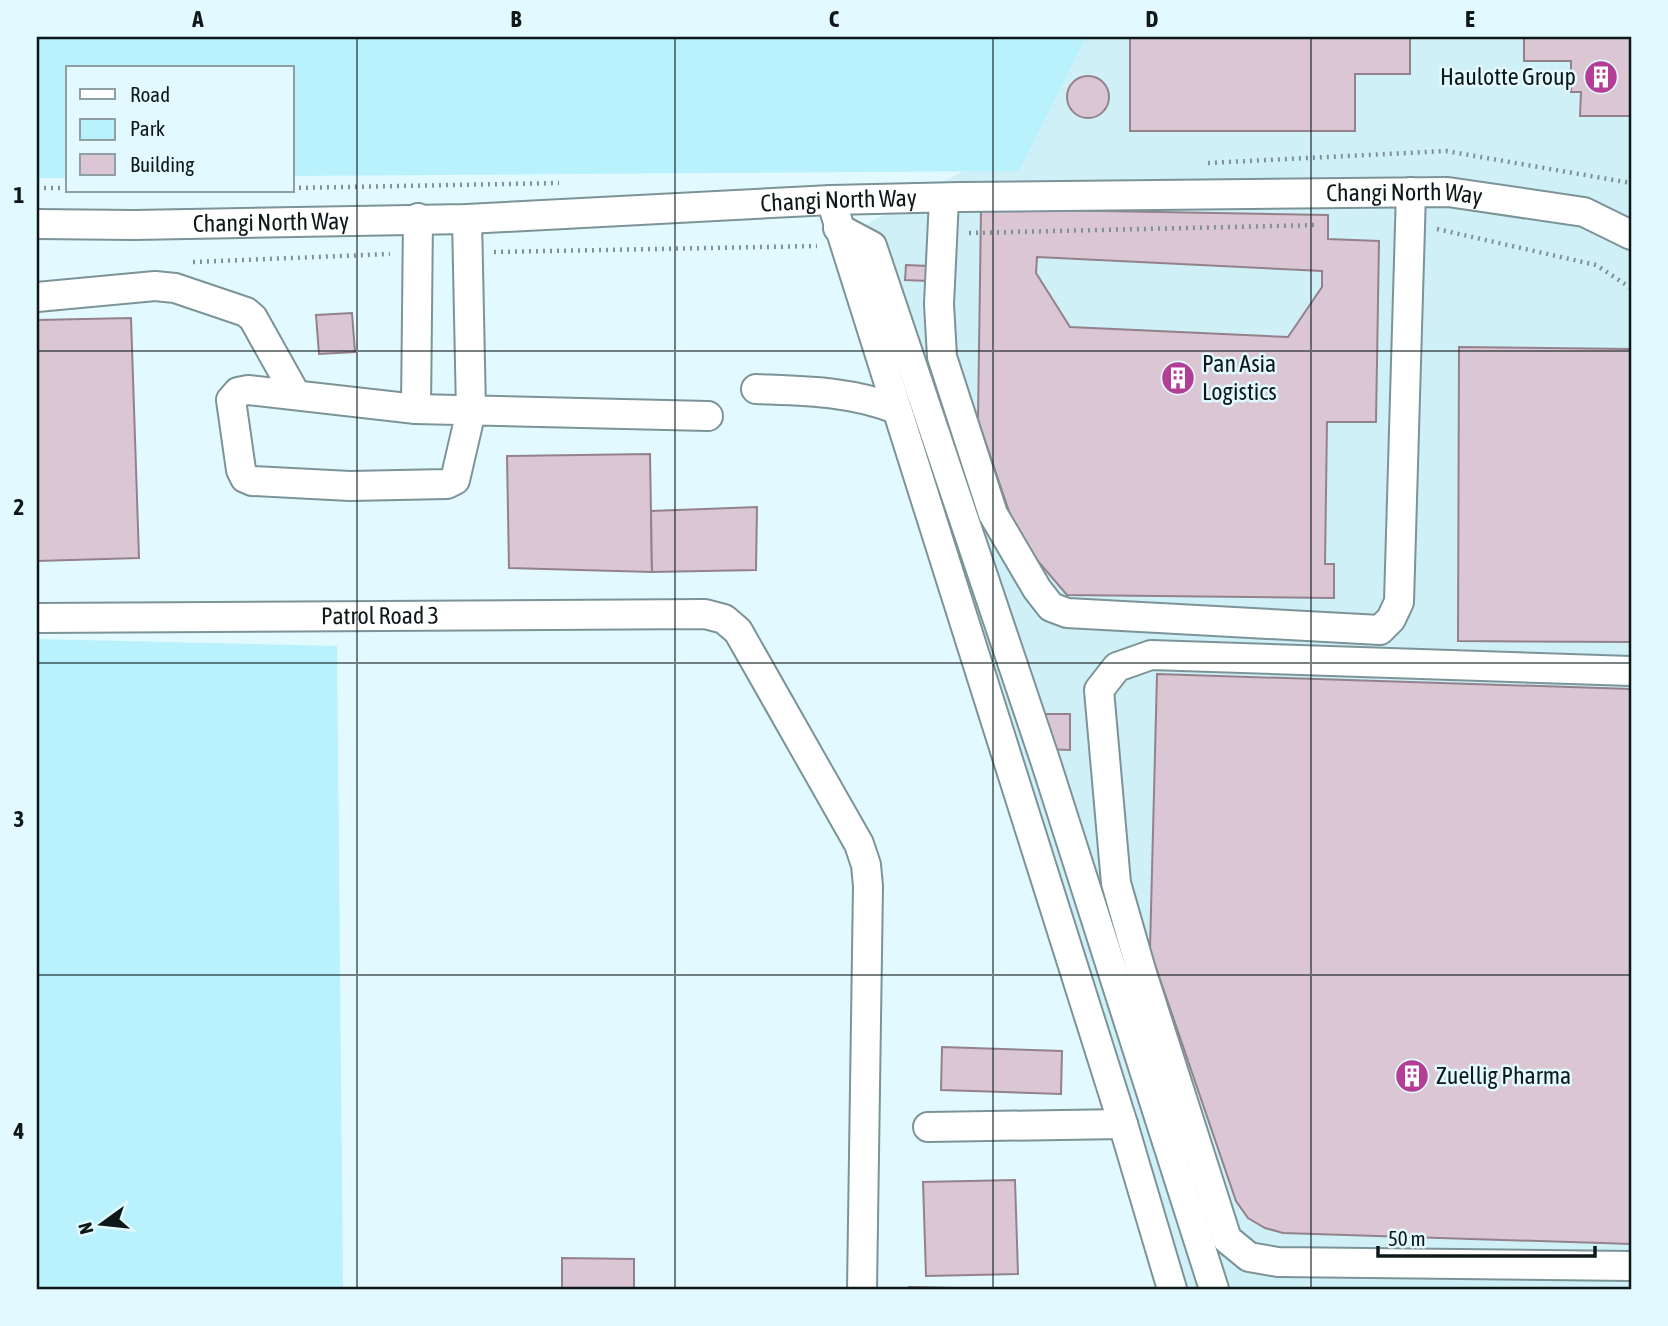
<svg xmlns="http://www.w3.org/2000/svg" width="1668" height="1326" viewBox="0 0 1668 1326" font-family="'Asap Condensed',sans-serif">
  <rect width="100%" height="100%" fill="#e2faff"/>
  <polygon fill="#cef0f6" points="1061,37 1631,37 1631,1289 1166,1289 833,243 1003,149"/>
  <g fill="#b9f2fd">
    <polygon points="37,37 1086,37 1019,171 292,176 292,68 68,68 68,178 37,178"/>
    <polygon points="37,639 337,646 343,1289 37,1289"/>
  </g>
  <g fill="#dac7d3" stroke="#93818c" stroke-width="2" fill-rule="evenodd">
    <polygon points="1130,37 1410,37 1410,74 1355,74 1355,131 1130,131"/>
    <polygon points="1524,37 1631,37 1631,116 1580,116 1581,92 1571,92 1571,61 1524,61"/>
    <circle cx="1088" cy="97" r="21"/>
    <path d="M981 209 1328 215V239L1379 241 1376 422H1327L1325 564H1334V598L1067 595 1018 538 978 420ZM1037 257 1322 271V287L1288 337 1070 327 1036 273Z"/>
    <polygon points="906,265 928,266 928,281 905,280"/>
    <polygon points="352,313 355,352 319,354 316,315"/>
    <polygon points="131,318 139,558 37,561 37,320"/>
    <polygon points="1459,347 1631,349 1631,642 1458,641"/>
    <polygon points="650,454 652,572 509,568 507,456"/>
    <polygon points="757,507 756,570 652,572 651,511"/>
    <polygon points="1157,674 1631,689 1631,1244 1283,1233 1265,1228 1248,1218 1236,1201 1150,950"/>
    <polygon points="1043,714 1070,714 1070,750 1043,749"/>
    <polygon points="942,1047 1062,1051 1061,1094 941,1090"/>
    <polygon points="1015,1180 1018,1274 926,1276 923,1182"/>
    <polygon points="562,1258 634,1259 634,1289 562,1289"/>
    <polygon points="909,1287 1004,1289 909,1289"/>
  </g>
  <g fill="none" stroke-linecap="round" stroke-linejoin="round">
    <g stroke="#7c9397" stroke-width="32">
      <g id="minor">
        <polyline points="944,199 939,304 942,357 993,514 1037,589 1051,607 1067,613 1380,630 1391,619 1399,602 1411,192"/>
        <polyline points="831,200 1123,1124 1172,1289"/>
        <polyline points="467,219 471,411 455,480 447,484 350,486 252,481 245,478 241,470 231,400 238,392 248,390 416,409 708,416"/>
        <path id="s1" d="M37 224 134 225 467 219 831 200 960 197 1448 192 1584 212 1631 235"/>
        <polyline points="838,228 872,246 1046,763 1214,1289"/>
        <polyline points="37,297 155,286 175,288 246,312 253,318 296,395"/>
        <path d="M756 389C804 391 851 391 896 409"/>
        <polyline points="416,409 418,218"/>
        <path id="s2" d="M37 618 705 614 724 619 738 631 859 844 866 865 868 886 862 1289"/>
        <polyline points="1631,671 1151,655 1117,667 1099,690 1116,883 1141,970 1227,1239 1249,1257 1278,1262 1631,1266"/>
        <polyline points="928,1127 1123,1124"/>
      </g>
    </g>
    <g stroke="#809194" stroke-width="4.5" stroke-dasharray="2 5" stroke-linecap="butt">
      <polyline points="1208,163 1446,151 1631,183"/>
      <polyline points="37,188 68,188"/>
      <polyline points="292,188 559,183"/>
      <polyline points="1437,229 1596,265 1631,288"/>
      <polyline points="969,233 1317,225"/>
      <polyline points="494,252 817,246"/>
      <polyline points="193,262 390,254"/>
    </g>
    <use href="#minor" stroke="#fff" stroke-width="28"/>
  </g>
  <path fill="none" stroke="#0f1819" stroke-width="2" stroke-opacity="0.55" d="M357 37V1289M675 37V1289M993 37V1289M1311 37V1289M37 351H1631M37 663H1631M37 975H1631"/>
  <defs>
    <g id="building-disc" transform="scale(1.75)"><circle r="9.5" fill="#b43e95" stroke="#e2faff"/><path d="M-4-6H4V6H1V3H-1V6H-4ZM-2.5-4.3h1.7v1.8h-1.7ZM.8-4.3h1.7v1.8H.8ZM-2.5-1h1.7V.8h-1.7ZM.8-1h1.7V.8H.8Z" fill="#fff"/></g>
  </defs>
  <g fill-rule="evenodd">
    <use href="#building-disc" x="1601" y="77"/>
    <use href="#building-disc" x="1178" y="378"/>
    <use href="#building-disc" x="1412" y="1076"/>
  </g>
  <g text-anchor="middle" stroke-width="5" stroke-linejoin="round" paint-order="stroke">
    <g font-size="24" fill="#0f1819" stroke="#e2faff" text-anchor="start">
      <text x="1576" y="85" text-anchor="end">Haulotte Group</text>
      <text x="1202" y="372">Pan Asia<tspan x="1202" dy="28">Logistics</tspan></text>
      <text x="1436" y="1084">Zuellig Pharma</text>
    </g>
    <g font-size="24" fill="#0f1819" stroke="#e2faff">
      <text dy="8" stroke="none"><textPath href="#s1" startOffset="1368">Changi North Way</textPath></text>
      <text dy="8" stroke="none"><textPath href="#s1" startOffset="802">Changi North Way</textPath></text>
      <text dy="8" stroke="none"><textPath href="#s1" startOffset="234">Changi North Way</textPath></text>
      <text dy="8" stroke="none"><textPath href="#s2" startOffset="343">Patrol Road 3</textPath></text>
    </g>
  </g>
  <rect width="1668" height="1326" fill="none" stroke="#e2faff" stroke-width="77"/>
  <rect x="66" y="66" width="228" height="126" fill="#e2faff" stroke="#8ea0a3" stroke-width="2"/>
  <rect x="80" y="89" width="35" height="10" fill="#ffffff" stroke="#8ea0a3" stroke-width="2"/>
  <text x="130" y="102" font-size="21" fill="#0f1819">Road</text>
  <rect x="80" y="119" width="35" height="21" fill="#b9f2fd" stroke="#8ea0a3" stroke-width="2"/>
  <text x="130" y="136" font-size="21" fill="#0f1819">Park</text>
  <rect x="80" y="154" width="35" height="21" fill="#dac7d3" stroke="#8ea0a3" stroke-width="2"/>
  <text x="130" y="172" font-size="21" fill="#0f1819">Building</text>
  <g transform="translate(102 1224) rotate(255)" stroke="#e2faff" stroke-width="5" paint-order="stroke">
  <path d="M0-5L12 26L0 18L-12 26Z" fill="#0f1819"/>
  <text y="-10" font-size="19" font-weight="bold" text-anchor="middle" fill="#0f1819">N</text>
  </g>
  <path d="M1378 1246v10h217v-10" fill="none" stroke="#0f1819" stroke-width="3.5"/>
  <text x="1388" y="1246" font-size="21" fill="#0f1819" stroke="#e2faff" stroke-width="5" paint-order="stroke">50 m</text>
  <rect x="38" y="38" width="1592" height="1250" fill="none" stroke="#0f1819" stroke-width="2.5"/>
  <g font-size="23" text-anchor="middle" font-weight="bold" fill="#0f1819">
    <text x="198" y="27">A</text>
    <text x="516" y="27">B</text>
    <text x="834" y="27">C</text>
    <text x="1152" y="27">D</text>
    <text x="1470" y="27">E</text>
    <text x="19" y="203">1</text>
    <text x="19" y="515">2</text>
    <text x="19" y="827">3</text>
    <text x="19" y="1139">4</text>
  </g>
</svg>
